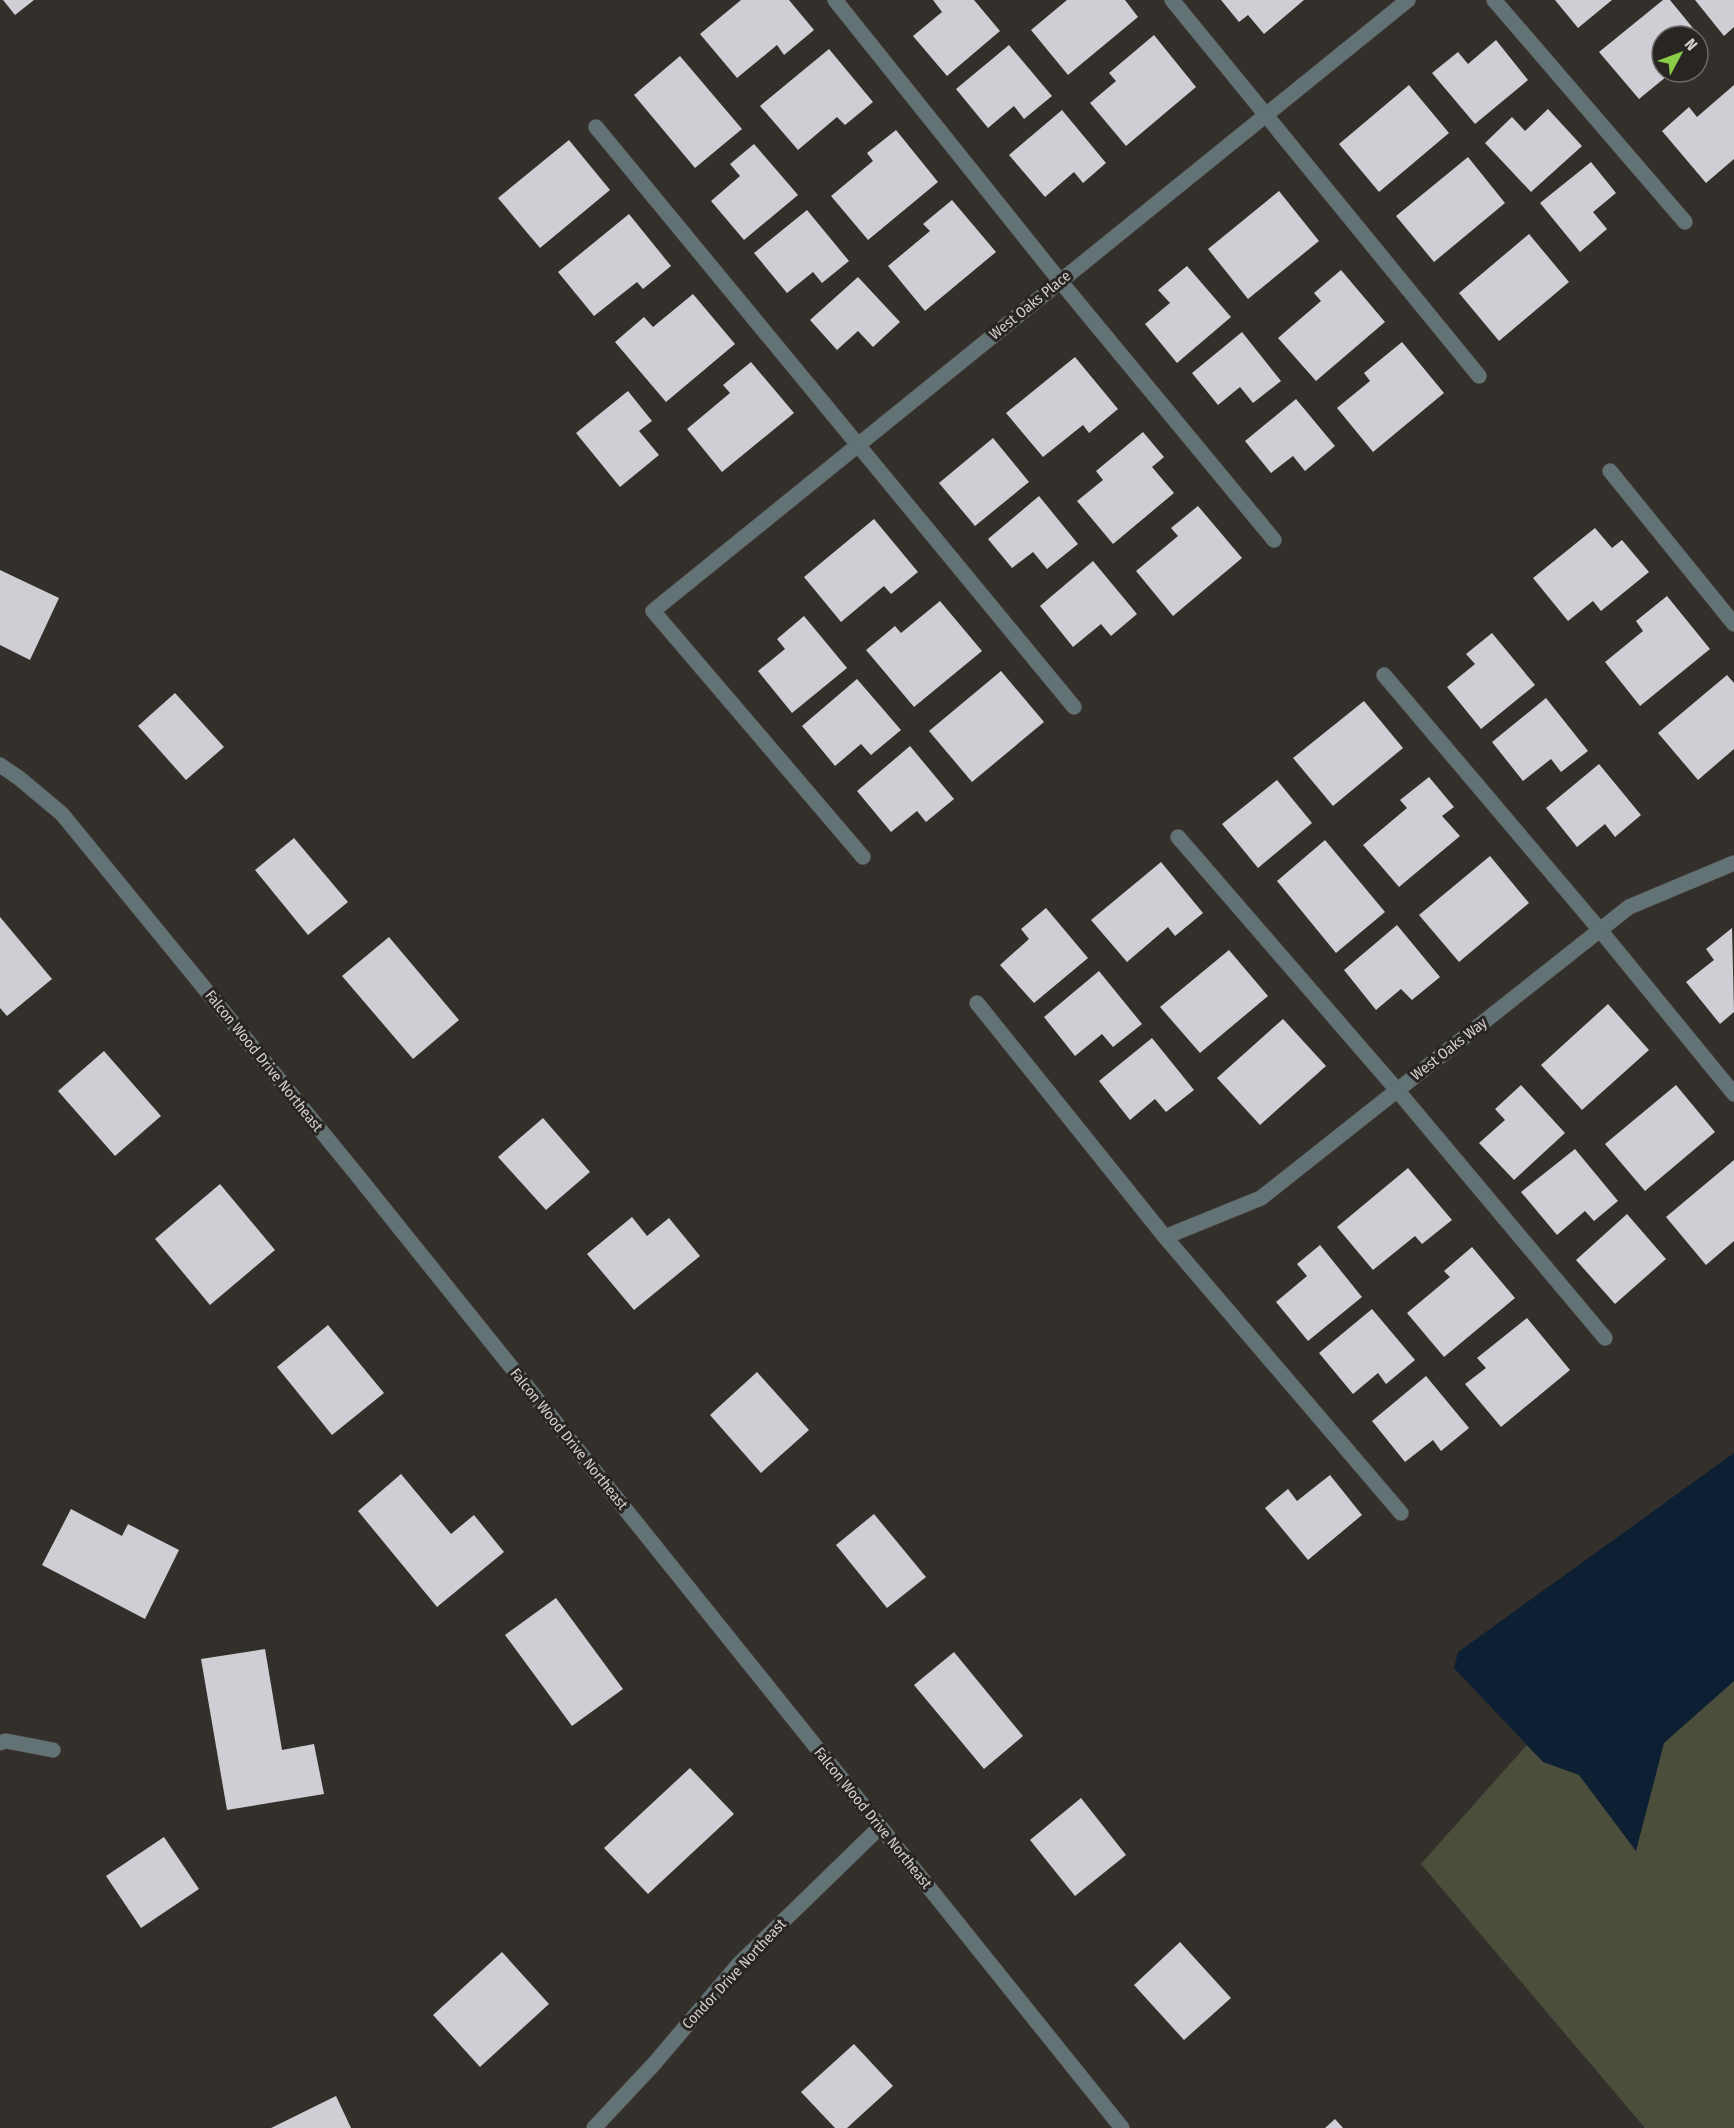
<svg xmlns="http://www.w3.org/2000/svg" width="1734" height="2128" viewBox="0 0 1734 2128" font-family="'Fira Sans Condensed',sans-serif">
  <rect width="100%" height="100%" fill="#332f2b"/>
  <polygon fill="#4c4e3c" points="1734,1512 1734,2128 1645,2128 1421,1864"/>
  <polygon fill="#0d2033" points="1734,1453 1734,1681 1664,1743 1636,1851 1579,1775 1543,1762 1454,1668 1458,1652"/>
  <g fill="#cfced4">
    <polygon points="3,0 34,0 15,15"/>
    <polygon points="741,0 789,0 814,30 784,55 777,45 737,78 700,34"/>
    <polygon points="933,0 974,0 1000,31 947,76 913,36 942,12"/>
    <polygon points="1067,0 1125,0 1138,17 1068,75 1031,30"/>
    <polygon points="1221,0 1304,0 1264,34 1248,15 1239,22"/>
    <polygon points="1555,0 1612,0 1578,28"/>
    <polygon points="1663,0 1670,0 1706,44 1698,51 1698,36 1662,36 1662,72 1672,72 1639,99 1599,52"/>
    <polygon points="1695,0 1734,0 1734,27 1724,36"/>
    <polygon points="1154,35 1196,87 1126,146 1090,103 1116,81 1109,73"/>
    <polygon points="1496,40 1528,80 1475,124 1432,73 1458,52 1468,64"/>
    <polygon points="1009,45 1052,96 1024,119 1014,106 988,128 956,89"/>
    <polygon points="829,49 873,102 845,125 837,117 798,150 760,106"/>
    <polygon points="680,56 742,129 695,168 634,95"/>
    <polygon points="1409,85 1449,133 1379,192 1339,144"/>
    <polygon points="1734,85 1734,159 1706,183 1662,131 1689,107 1697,117"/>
    <polygon points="1548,109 1582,146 1531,192 1485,143 1512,117 1525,131"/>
    <polygon points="1062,110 1106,163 1083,183 1074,172 1045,197 1009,155"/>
    <polygon points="896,130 938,182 868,240 831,196 873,161 867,153"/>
    <polygon points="569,140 610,190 540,248 498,198"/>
    <polygon points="754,144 798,195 744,240 711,201 740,176 730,164"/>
    <polygon points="1468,157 1505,203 1434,262 1396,216"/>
    <polygon points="1591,162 1616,193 1593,212 1607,229 1580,252 1540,203"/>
    <polygon points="1279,191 1319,241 1248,299 1208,249"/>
    <polygon points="952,200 996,252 925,311 888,266 930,231 923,224"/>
    <polygon points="807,210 849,261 822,283 813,272 787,293 754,253"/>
    <polygon points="629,214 671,266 643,289 637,282 594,316 558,272"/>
    <polygon points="1529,234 1569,282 1499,341 1459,293"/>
    <polygon points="1187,266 1231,317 1177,363 1145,324 1170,303 1158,290"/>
    <polygon points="1341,270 1385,322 1316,381 1278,338 1321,301 1314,293"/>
    <polygon points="858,277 900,322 873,347 858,331 837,350 810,320"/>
    <polygon points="693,294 735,344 666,402 615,342 644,317 653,327"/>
    <polygon points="1242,332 1281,381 1253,403 1240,387 1218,405 1192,373"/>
    <polygon points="1402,342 1444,393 1373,452 1337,408 1370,381 1364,373"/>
    <polygon points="1075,357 1118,409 1089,433 1083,425 1043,457 1006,413"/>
    <polygon points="751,362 794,413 722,472 687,429 730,393 723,385"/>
    <polygon points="628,391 652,421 639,431 659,455 620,487 576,433"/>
    <polygon points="1296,399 1335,446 1305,471 1293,456 1271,473 1245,441"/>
    <polygon points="1143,432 1164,457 1152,467 1174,493 1113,544 1077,501 1103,480 1096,471"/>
    <polygon points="993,438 1029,482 975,526 939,483"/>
    <polygon points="1039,496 1078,544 1047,569 1033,552 1012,568 988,539"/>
    <polygon points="1198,506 1242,558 1173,616 1136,571 1178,536 1171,528"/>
    <polygon points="874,519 918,572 891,594 884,586 841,622 804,577"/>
    <polygon points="1595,528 1612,548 1622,540 1649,572 1601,611 1593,601 1568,621 1533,578"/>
    <polygon points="1093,561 1137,614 1111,636 1101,624 1073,647 1040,606"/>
    <polygon points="0,570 59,598 30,660 0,645"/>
    <polygon points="1667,596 1710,649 1640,706 1605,662 1643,631 1636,621"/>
    <polygon points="940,601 982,651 914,707 866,650 895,626 901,633"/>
    <polygon points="804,616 847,668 792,713 758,671 785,649 777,639"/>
    <polygon points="1492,633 1535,685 1481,729 1447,687 1475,664 1466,654"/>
    <polygon points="1001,671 1044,722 972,782 929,731"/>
    <polygon points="1727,675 1734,683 1734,749 1698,780 1658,733"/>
    <polygon points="857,679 901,730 871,755 861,744 835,766 802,726"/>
    <polygon points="175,693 224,747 186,780 138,726"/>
    <polygon points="1546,698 1588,751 1561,772 1551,759 1523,781 1492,742"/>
    <polygon points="1364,701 1403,748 1333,806 1293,758"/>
    <polygon points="910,746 954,799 926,822 917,811 891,832 857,791"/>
    <polygon points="1599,764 1641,815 1615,837 1605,824 1577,847 1546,808"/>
    <polygon points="1429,777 1454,807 1442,816 1460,836 1399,887 1363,845 1407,808 1400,800"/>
    <polygon points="1277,780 1312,823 1258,868 1222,824"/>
    <polygon points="294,838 348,902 308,935 255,870"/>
    <polygon points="1325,840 1385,912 1336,953 1277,881"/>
    <polygon points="1490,856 1529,903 1459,962 1419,915"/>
    <polygon points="1161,862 1203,913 1175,936 1168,927 1127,962 1091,920"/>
    <polygon points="1046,908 1088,958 1034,1003 1000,965 1029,939 1021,929"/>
    <polygon points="0,917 52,979 7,1016 0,1008"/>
    <polygon points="1397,925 1440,977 1412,1000 1401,989 1376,1010 1344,970"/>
    <polygon points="1732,928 1734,1012 1720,1024 1686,982 1714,960 1706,949"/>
    <polygon points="389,937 459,1020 413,1059 342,976"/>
    <polygon points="1229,950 1268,996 1200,1053 1160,1007"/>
    <polygon points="1099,971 1142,1024 1113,1047 1102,1034 1075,1056 1044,1017"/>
    <polygon points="1608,1004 1649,1050 1582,1110 1541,1065"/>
    <polygon points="1283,1019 1326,1066 1260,1125 1217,1078"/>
    <polygon points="1152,1038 1194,1090 1166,1112 1155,1099 1130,1120 1099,1081"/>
    <polygon points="104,1051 161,1116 115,1156 58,1091"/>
    <polygon points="1521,1085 1565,1133 1514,1180 1479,1143 1505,1120 1495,1109"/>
    <polygon points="1676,1085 1715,1132 1645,1191 1605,1144"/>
    <polygon points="543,1118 590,1172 546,1210 498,1157"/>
    <polygon points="1575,1149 1618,1201 1594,1221 1585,1211 1557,1235 1521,1192"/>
    <polygon points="1734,1160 1734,1241 1706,1265 1666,1217"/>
    <polygon points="1408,1168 1452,1220 1422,1244 1415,1236 1373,1270 1337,1227"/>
    <polygon points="220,1184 275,1250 210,1305 155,1239"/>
    <polygon points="1627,1214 1666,1259 1615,1304 1576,1260"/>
    <polygon points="632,1217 647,1236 669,1218 700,1256 634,1310 587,1254"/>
    <polygon points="1320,1245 1362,1297 1308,1341 1276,1302 1307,1276 1297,1264"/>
    <polygon points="1472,1247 1515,1298 1444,1357 1407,1313 1450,1277 1444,1271"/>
    <polygon points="1372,1309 1415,1360 1386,1384 1378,1373 1353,1394 1319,1353"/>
    <polygon points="1527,1318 1570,1370 1501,1427 1465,1384 1486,1368 1477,1358"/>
    <polygon points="328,1325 384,1393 332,1435 277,1367"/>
    <polygon points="757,1372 809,1430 761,1473 710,1415"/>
    <polygon points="1426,1376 1469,1428 1441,1451 1433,1440 1405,1462 1372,1421"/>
    <polygon points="401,1474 451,1534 474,1515 504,1552 437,1607 358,1511"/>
    <polygon points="1330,1475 1362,1515 1308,1560 1265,1508 1288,1489 1297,1501"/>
    <polygon points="71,1509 122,1536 128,1524 179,1550 145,1619 42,1565"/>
    <polygon points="874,1514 926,1577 887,1608 836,1545"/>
    <polygon points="556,1598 623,1689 572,1726 505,1635"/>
    <polygon points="265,1649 282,1750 314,1744 324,1794 227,1810 201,1659"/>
    <polygon points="954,1652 1023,1736 984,1769 914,1685"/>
    <polygon points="690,1768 734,1814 648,1894 604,1848"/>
    <polygon points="1081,1798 1126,1855 1075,1896 1030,1840"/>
    <polygon points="164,1837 199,1889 141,1928 106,1876"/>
    <polygon points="1180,1942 1231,1998 1184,2040 1134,1985"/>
    <polygon points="502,1952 549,2004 480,2067 433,2015"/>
    <polygon points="854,2044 893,2086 847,2128 835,2128 801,2092"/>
    <polygon points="336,2096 351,2128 271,2128"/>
    <polygon points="1335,2119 1343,2128 1325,2128"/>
  </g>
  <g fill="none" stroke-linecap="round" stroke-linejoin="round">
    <g stroke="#504c48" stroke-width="16">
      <g id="minor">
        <polyline points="835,0 1060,281 1274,540"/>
        <polyline points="1172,0 1479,376"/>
        <polyline points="1494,0 1685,222"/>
        <polyline points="596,127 1074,707"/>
        <polyline points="1610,471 1734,624"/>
        <polyline points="1384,675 1600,930 1734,1094"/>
        <polyline points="0,765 19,778 62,814 353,1170 1122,2128"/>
        <polyline points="1178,837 1397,1090 1605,1338"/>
        <polyline points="863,857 653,611 1408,0"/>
        <polyline points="977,1003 1165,1237 1401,1513"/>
        <polyline points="1165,1237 1261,1198 1629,907 1734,863"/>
        <polyline points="0,1743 6,1741 53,1750"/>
        <polyline points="594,2128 653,2065 738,1965 880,1827"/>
      </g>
    </g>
    <use href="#minor" stroke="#627275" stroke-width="15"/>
  </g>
  <g text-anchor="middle" stroke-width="6" stroke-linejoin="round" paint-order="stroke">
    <g font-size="15" fill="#d3d0ce" stroke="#292522">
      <text transform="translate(1030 305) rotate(-39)" y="5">West Oaks Place</text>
      <text transform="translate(1449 1049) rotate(-38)" y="5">West Oaks Way</text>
      <text transform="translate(264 1061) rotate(51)" y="5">Falcon Wood Drive Northeast</text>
      <text transform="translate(569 1439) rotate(51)" y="5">Falcon Wood Drive Northeast</text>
      <text transform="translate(873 1818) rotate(51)" y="5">Falcon Wood Drive Northeast</text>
      <text transform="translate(734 1974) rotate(-47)" y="5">Condor Drive Northeast</text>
    </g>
  </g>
  <g transform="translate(1680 54) rotate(49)"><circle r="28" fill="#292522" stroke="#6d6967" stroke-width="1.5"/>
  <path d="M0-4.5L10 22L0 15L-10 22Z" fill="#8ace47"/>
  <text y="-9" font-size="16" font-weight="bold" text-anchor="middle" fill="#d3d0ce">N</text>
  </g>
</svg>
